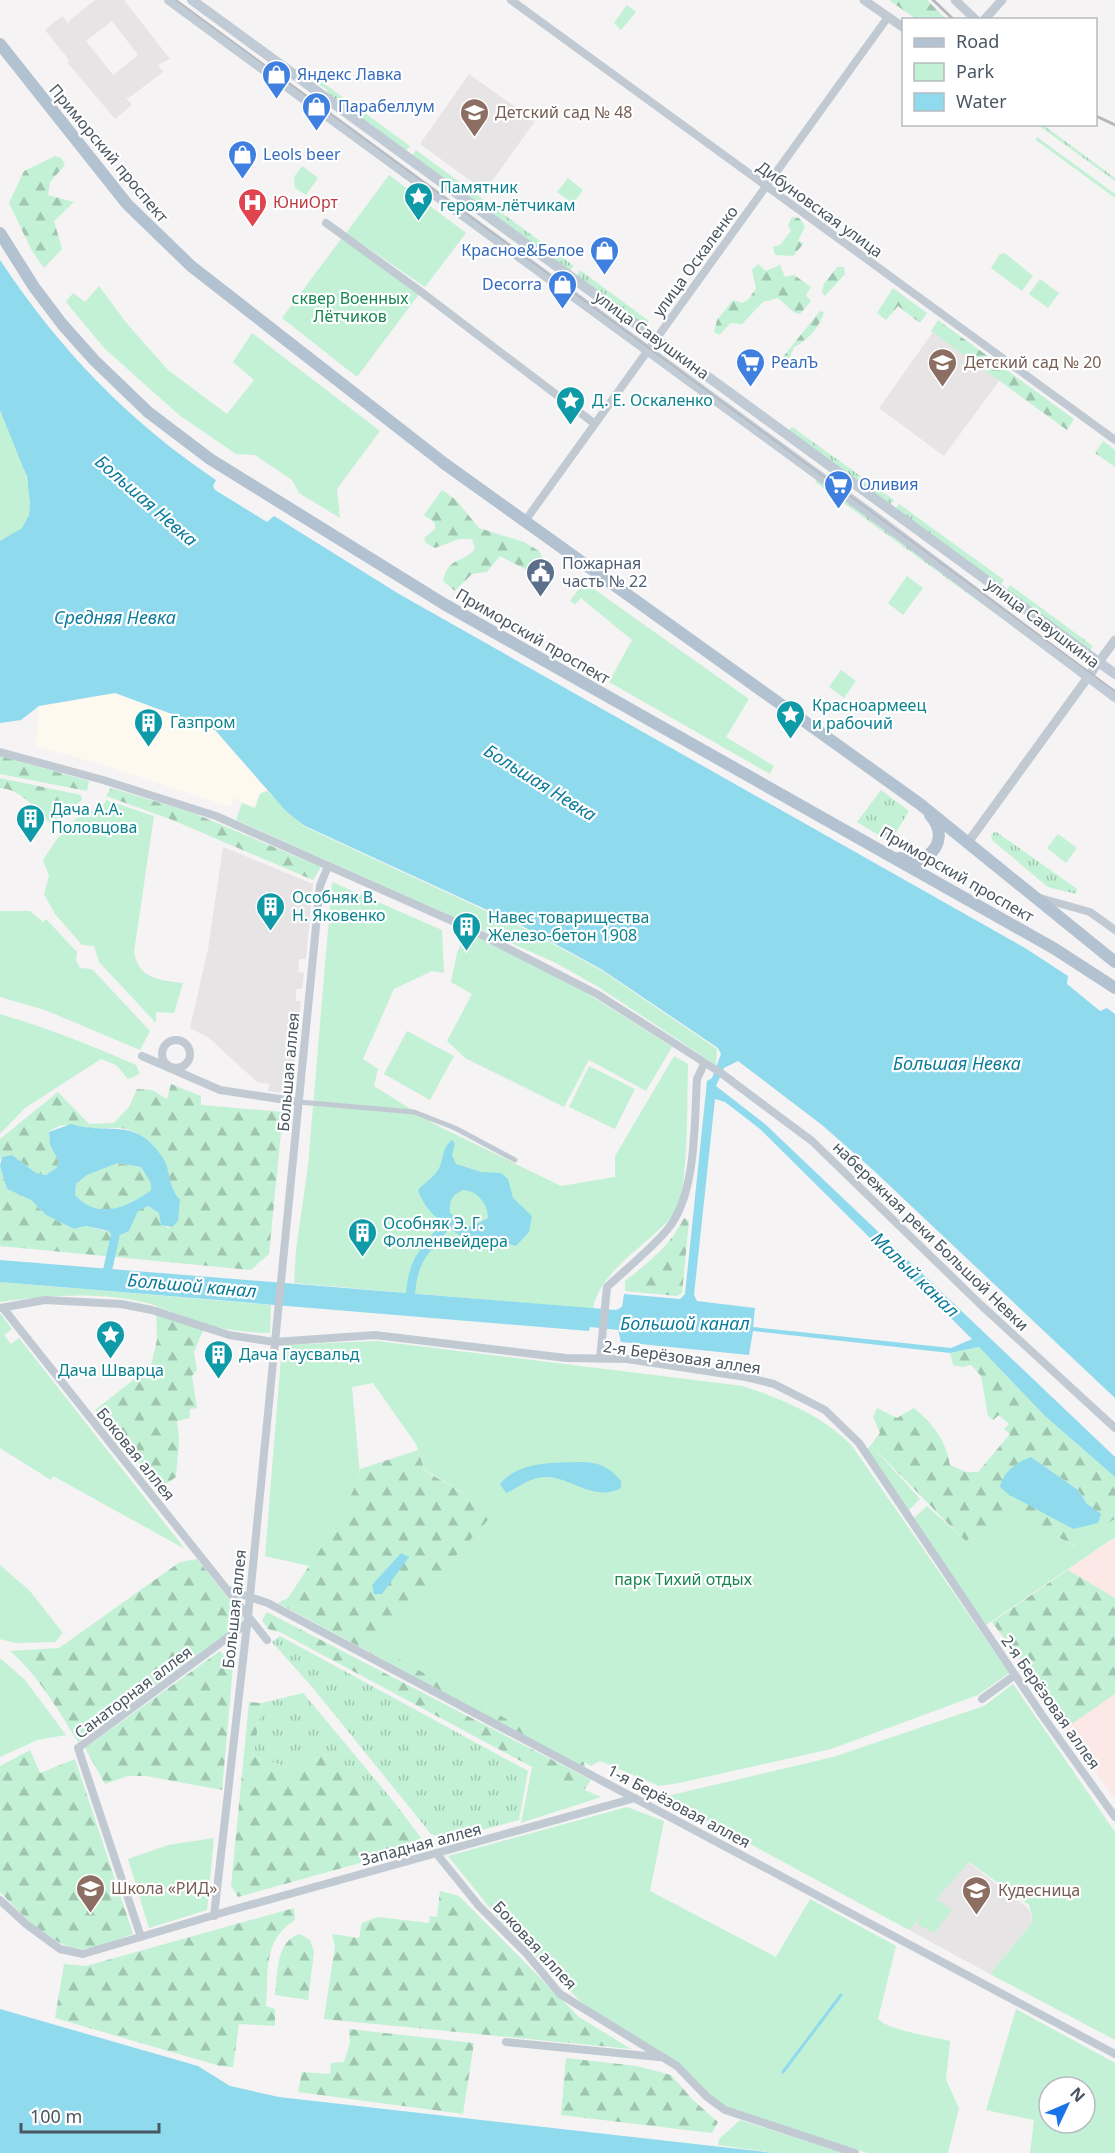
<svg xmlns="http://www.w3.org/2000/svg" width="1115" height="2153" viewBox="0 0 1115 2153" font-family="'Noto Sans',sans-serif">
<defs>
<pattern id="grass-tufts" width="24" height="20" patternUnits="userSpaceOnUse" patternTransform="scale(1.5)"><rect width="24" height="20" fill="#c3f1d5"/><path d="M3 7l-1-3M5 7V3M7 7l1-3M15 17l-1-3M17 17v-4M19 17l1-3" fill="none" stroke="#a0c6b0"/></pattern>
<pattern id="forest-firs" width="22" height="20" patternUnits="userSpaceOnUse" patternTransform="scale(1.5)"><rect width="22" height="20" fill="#c3f1d5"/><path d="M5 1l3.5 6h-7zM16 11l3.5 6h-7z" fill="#a0c6b0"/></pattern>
</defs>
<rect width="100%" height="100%" fill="#f5f3f3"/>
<path fill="#fdf9ef" d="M115,693L215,730L267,790L259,793L254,807L234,798L230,807L107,766L36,746L39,706Z"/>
<path fill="#e6e4e5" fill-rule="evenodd" d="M95,0H124L170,59L158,65L163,72L130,97L126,98L132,105L115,119L67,62L69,60L45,30L62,16L69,24L70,20ZM112,21L138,55L113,75L86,41Z
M469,74L535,121L485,191L420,144Z
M940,322L1007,370L944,456L879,408Z
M223,847L313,884L306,959H299L298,972L304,973L302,989H296V1001H301L291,1094L268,1091L269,1084L257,1082L209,1038L190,1028L208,949Z
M968,1862L1028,1908L1033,1922L990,1974L909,1930Z"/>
<path fill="#fce8e6" d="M1115,1537V1800L992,1622Z"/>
<path fill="url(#grass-tufts)" d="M627,5L636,12L621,30L614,23Z
M300,66L410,146L406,151L327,94V90L300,70Z
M1038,125H1043L1115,178V181Z
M1037,137L1115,194V198L1036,140Z
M416,150L574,266L570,270L412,156Z
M580,270L649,321L645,327L577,275Z
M792,427L894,500L890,506L788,432Z
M817,479L1075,672L815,482Z
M899,504L1004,580L1000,586L895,510Z
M1010,585L1093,646L1089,652L1006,591Z
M881,790L909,811L890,842L857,822Z
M995,831L1077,889L1076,894L1048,887L992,840L991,836Z
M280,1636L528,1771L519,1820L448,1839L431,1834L313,1688L272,1642Z
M303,1693L394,1802L387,1808L365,1797L356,1772L327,1755L287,1767L253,1756L262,1703Z"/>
<path fill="url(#forest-firs)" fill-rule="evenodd" d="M889,0H927L946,19H916Z
M55,156L61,158L65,165L50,182L48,195L74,202L54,221L62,249L44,268L32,251L9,203L24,171Z
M792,217L799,218L805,226L798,241L804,243L793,256L775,255L773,247L780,245L791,231L788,225Z
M758,264L766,271L780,265L785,277L794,275L811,287L806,295L811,301L800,314L795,313L778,298L763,302L742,324L731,323L719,335L714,332L717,320L733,300L742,303L749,299L756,288L752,270Z
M837,267H844L845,274L825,296L822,292L824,284Z
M893,288L927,313L920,323L898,306L886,320L877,313Z
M820,311L824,312C820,327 807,341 794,347L787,365L784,364L783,357Z
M938,320L1074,419L1067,430L931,331Z
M1103,441L1115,450V467L1095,453Z
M442,490L456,500L479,528L524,542L539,551L543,559L536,569L527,570L500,556L487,572L472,574L455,591L443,581C448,557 461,564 475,549L472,539H459L435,548L426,543L424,538L435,529V523L424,515Z
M0,756L89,781L87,791L0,774Z
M0,778L81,795L82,800L52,825C38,811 21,789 0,788Z
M111,788L191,812L321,867L313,880L170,819L106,796Z
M171,1084L201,1096V1105L283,1112L269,1254L251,1270L0,1246V1166L7,1189L31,1200L46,1215L74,1229L86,1226L105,1231H129L138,1210L148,1206L159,1213L167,1228L172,1227C183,1196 161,1135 125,1129C113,1126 100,1130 88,1128C73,1126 62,1121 49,1132L50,1145L59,1162L56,1168L46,1175L36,1173L12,1155L0,1159V1139L58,1092L89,1124L114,1123L129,1107L137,1089L152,1090L167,1099Z
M118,1163L141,1167L152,1183L151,1190C127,1208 98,1220 75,1195L76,1184L87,1175Z
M684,1218L689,1221L682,1293L677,1296L625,1291V1281C648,1263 671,1245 684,1218Z
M156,1306L199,1323L204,1328L194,1352L197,1370L192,1376L197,1408L190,1409V1418L177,1421L179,1440L176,1477L159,1489L95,1410L151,1366L157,1340Z
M979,1347L1045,1416L1115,1477V1519L1076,1547L1011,1511L966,1542L871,1445L880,1433L873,1417L877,1408L897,1418L914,1408C934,1425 945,1439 950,1465L966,1472H978L1010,1434L1004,1429L1009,1424L999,1415L993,1420L988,1416L981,1376L971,1365L963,1367L953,1365L950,1353ZM1031,1457L1078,1490L1087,1504L1073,1529L1062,1523Z
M418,1450L425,1471L496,1512L586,1769L278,1603L288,1598L340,1519L360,1475V1469Z
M197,1559L243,1617L241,1623L78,1742C58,1710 39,1676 10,1651L59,1648L180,1562Z
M1068,1570L1115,1598V1694L1070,1725L992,1622Z
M267,1612L591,1780L584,1790L532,1767L280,1632L268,1629L262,1620Z
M220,1651L233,1667L222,1790L146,1776H128L105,1784L85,1748Z
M249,1702L262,1703L253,1756L287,1767L327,1755L356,1772L365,1797L387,1808L394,1802L421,1838L414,1848L238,1897L231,1886Z
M30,1750L40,1773L75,1759L133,1934C119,1938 98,1949 84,1949C51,1948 21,1913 0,1892V1766Z
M440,1891L459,1896L579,2017L631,2049L324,2019L335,1946L332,1934L359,1938L362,1923L378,1917L429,1923L430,1916L437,1917Z
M294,1908L295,1920C262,1941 269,1970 266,2006L275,2009V2026L239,2024L233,2067L220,2066L55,2018L64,1964L86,1966Z
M300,1934L310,1940L314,1952L308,2000L275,1995C278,1975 275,1941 300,1934Z
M349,2029L474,2043L463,2114L298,2092L302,2072L330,2074L331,2063L344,2062L350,2043Z
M566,2058L637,2066L671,2075L693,2100L718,2122L712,2133L561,2115Z"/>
<path fill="#c3f1d5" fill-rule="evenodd" d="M302,166L318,178L306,195L295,188L294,177Z
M389,175L466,233L425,287L346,233Z
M568,178L583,190L573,204L557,192Z
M341,239L420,293L357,377L282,318Z
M1005,253L1033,276L1022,291L991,268L1000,254Z
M1040,279L1059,293L1048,308L1029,294Z
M99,286L128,325L168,370L227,414L254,380L233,362L252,333L380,431L337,489L340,518L299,493L292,480L255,455L236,454L179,415L105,349L66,302L73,293L85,302Z
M0,410C13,434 40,497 26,522C20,533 10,536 0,541Z
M907,576L923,588L903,615L888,603Z
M584,582L749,699L726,737L774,766L770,774L609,682L632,640L581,598L575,604L570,601Z
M841,670L856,681L844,698L829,687Z
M267,791L303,826L523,928L601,970L717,1049L716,1065L600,988L558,964L236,820L242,803L255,808L260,794Z
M106,800L154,816L134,952C139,979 159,980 183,983L174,1013L156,1012V1023L99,962L94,946L82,945L55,914L44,894L49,876L43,860L61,833L84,811H100Z
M1058,834L1077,848L1066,863L1047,848Z
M332,882L442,930L444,973L432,971L394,989L363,1059L378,1069L374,1086L436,1125L561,1186L615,1177V1156L674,1056L688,1064C687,1091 689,1193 676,1211C654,1242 600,1268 593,1309L294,1283L296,1250L308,1166Z
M0,911H30L43,922L46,919L77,952L76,960L80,968L92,969L150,1031L140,1050L45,1010L0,997Z
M466,931L585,992L672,1047L646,1091L589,1060L564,1107L465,1058L447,1041L472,994L451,982L457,953Z
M0,1014C47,1028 91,1045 136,1065L140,1074L128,1079L116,1065L101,1059L25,1108L0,1134Z
M407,1031L454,1056L430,1100L384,1074Z
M589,1066L635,1089L615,1129L569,1107Z
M0,1282L271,1305L270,1333C246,1332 221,1330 198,1322C182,1317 167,1309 151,1304C103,1291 48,1295 0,1302Z
M0,1313L12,1329L4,1335L11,1344L19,1338L185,1549L53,1476L51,1480L0,1448Z
M377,1341L743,1386C783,1400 822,1415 852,1446L1009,1673L978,1695L831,1749L679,1783L659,1786L600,1761L591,1766L375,1646L495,1512L425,1470L416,1444L373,1383L352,1387L360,1475L340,1519L309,1566L265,1556L282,1345Z
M871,1445L920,1499L908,1511L866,1450Z
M927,1506L966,1541L1011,1510L1075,1547L1115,1519V1537L986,1625L914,1518Z
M0,1565L29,1590L63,1633L55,1642L15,1643L0,1639Z
M0,1658L25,1680L66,1735L37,1740L0,1757Z
M1013,1684L1115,1832V2040L990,1974L1033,1922L1029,1905L969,1862L936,1899L952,1910L934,1933L917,1924L929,1908L909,1930L663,1797L833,1757L984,1706Z
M532,1767L601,1797L521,1823Z
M627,1807L664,1821L650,1891L776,1957L810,1899L896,1946L878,2019C888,2030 934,2037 950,2041L946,2080L959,2108L948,2153H867L733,2110L716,2100L700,2085L580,2001L498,1918L448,1856Z
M214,1838L207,1910L149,1928L128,1859L168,1845Z
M1016,2009L1115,2063V2153H1030L1034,2120L986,2110ZM1049,2087H1085V2123H1049Z
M740,2120L843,2153H774L718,2145L719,2139Z"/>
<path fill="#90daee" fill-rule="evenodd" d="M0,260C59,349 128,421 216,480L213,486L215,490L267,522L274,516L399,594L1025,948L1068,976L1067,984L1100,1011L1107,1008L1115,1014V1398L872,1169L822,1125L738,1061L724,1068L716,1086L765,1124L1115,1457V1477L1045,1416L979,1347L950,1353L753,1331L749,1355L621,1342L618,1330L590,1327L589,1331L0,1282V1260L616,1310L622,1307L624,1294L680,1299L685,1294L707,1081L712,1078L721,1054L718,1048L601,969L524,927L303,825L285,810L215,730L115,693L39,706L21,720L0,723V541L22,528L29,515L30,503L27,477L0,410ZM715,1099L725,1102L760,1129L972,1339L951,1348L753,1327L755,1308L697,1301L694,1295Z
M71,1124C110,1136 135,1115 163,1158C171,1171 168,1187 180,1200L178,1221L172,1227L161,1225L159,1213L148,1206L138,1211L129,1231L113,1238L109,1231L86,1226L74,1229L46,1215L31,1200L7,1189L0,1166L2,1157L12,1155L36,1173L46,1175L56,1168L59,1162L50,1145L49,1132ZM118,1163L141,1167L151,1183V1190C127,1208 98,1220 75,1195L76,1184L87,1175Z
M452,1140L455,1143L452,1155L456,1164L481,1172L501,1173L508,1179L513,1198L532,1216L529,1232L516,1246L498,1241L478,1248C455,1231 428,1219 418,1190C424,1183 432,1179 438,1170C445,1159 440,1150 452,1140ZM463,1190C478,1191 488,1204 488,1218L471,1227L450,1213C449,1200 452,1195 463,1190Z
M1031,1457L1078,1490L1087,1504L1101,1514L1098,1523L1073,1529L1008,1494L1000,1487C1003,1472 1017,1462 1031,1457Z
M579,1462C598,1462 609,1466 621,1481V1488C594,1503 568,1475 545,1477C529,1477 519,1488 506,1493L500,1484C520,1461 551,1463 579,1462Z
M401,1553L409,1557L382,1594H374L372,1585Z
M0,2009L198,2066L230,2086L279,2097L774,2153H0Z"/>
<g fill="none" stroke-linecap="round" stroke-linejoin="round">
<path stroke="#90daee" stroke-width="3" d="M783,2072L841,1995"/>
<path stroke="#90daee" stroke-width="9" d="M106,1277L115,1237
M410,1303C411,1265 420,1254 445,1227"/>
<path stroke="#c1cad2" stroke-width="5" d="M299,1102L414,1112L455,1128L515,1160"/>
<path stroke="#c1cad2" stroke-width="8" d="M511,0L1115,440
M326,223L420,291L595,424
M525,521L888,17
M0,752L103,780L216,816L466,927L597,994L721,1073L812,1141L981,1305L1115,1428
M1040,898L1090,912L1115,930
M162 1054a14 14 0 1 1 28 0a14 14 0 1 1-28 0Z
M142,1056L220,1090L299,1102
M0,1308L45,1300L121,1304L152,1310L229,1335L274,1342L375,1335L566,1358L627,1359L746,1377L774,1384L825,1410L859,1443L1042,1715L1115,1817
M3,1308L267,1640
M600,1359L607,1287C627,1268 649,1251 667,1230C697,1194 694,1125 697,1079L704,1064
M228,1590L268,1603L1115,2054
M982,1699L1015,1675
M436,1853L479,1906L526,1953L560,1994L677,2066L707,2097L725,2110L855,2153
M0,1900L26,1924L60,1949L83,1954L228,1911L635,1798
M214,1916L248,1616L320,886L328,866
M141,1937L78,1748L246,1624
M506,2042L658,2057"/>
<path stroke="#c1cad2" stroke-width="9" d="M864,0L904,28
M955,0L976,20
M984,20L1002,0
M969,841L1115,640"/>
<path stroke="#c1cbd6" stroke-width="10" d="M169,0L882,522L1115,697
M192,0L1115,674"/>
<path stroke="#b3c2d1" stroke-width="12" d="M0,44L127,204L191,266L445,464L920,804L1115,962
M0,233L34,287L62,324L94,360L148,412L210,459L444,604L1055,949L1115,988
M899,858L921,860C940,850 945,832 930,815"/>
<path stroke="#b5b8bd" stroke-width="1.5" d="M176,0L1115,691"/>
<path stroke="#b5b8bd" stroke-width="3" d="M933,0L954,20
M1096,116L1115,125"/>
</g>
<defs>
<symbol id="shop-pin" viewBox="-11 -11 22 30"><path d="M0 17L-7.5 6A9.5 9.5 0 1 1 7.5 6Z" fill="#3f7fe0" stroke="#fff"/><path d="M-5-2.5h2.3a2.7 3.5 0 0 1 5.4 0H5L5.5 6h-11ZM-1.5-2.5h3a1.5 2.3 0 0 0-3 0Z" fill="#fff"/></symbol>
<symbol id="school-pin" viewBox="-11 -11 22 30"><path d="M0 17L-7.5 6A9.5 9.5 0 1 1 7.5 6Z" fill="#8d6e63" stroke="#fff"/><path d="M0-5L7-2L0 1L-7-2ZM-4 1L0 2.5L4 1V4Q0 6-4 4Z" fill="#fff"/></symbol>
<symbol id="sight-pin" viewBox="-11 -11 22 30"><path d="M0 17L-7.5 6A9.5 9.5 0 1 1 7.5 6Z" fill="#0f9aa8" stroke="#fff"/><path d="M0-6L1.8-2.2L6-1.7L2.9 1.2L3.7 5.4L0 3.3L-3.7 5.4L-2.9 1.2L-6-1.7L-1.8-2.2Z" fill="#fff"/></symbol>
<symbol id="hospital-pin" viewBox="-11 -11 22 30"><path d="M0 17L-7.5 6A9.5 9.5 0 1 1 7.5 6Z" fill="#e0444e" stroke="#fff"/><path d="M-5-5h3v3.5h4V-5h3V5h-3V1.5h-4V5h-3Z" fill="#fff"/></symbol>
<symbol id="supermarket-pin" viewBox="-11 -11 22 30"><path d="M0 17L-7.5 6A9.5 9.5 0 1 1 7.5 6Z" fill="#3f7fe0" stroke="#fff"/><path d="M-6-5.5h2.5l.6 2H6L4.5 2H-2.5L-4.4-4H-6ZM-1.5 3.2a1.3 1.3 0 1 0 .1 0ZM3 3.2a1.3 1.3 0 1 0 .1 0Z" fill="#fff"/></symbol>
<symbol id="civic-pin" viewBox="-11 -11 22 30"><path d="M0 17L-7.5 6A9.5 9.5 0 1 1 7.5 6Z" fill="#5c6f8a" stroke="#fff"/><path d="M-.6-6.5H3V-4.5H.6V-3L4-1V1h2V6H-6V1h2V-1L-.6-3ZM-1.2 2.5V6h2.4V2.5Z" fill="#fff"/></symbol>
<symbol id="building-pin" viewBox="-11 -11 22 30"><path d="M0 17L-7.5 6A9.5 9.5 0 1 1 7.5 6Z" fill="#0f9aa8" stroke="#fff"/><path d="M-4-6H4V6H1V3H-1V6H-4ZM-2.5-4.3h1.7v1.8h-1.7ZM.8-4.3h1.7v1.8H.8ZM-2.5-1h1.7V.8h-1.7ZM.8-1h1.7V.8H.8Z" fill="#fff"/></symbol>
</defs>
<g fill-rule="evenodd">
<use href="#shop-pin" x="260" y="58" width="33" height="45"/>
<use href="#shop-pin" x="300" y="90" width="33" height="45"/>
<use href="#school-pin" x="458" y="96" width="33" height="45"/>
<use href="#shop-pin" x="226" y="138" width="33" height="45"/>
<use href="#sight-pin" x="402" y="180" width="33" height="45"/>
<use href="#hospital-pin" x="236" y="186" width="33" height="45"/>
<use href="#shop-pin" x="588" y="234" width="33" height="45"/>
<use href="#shop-pin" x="546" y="268" width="33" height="45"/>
<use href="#supermarket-pin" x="734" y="346" width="33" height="45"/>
<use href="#school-pin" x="926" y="346" width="33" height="45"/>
<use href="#sight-pin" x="554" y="384" width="33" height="45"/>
<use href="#supermarket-pin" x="822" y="468" width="33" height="45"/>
<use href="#civic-pin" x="524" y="556" width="33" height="45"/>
<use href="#sight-pin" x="774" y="698" width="33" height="45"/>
<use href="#building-pin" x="132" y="706" width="33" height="45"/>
<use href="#building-pin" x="14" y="802" width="33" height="45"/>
<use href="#building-pin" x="254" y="890" width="33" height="45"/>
<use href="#building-pin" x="450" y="910" width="33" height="45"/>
<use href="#building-pin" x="346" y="1216" width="33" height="45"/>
<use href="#sight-pin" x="94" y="1318" width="33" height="45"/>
<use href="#building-pin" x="202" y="1338" width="33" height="45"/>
<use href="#school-pin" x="74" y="1872" width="33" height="45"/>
<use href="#school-pin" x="960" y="1874" width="33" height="45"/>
</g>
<g text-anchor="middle" stroke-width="4.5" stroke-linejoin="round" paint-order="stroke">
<g font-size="16" fill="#366cbe" stroke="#fff" text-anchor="start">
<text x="297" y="80">Яндекс Лавка</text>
<text x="338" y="112">Парабеллум</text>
<text x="263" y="160">Leols beer</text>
<text x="584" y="256" text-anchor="end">Красное&amp;Белое</text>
<text x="542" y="290" text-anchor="end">Decorra</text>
<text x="771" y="368">РеалЪ</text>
<text x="859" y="490">Оливия</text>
</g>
<g font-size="16" fill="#785e54" stroke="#fff" text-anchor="start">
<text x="495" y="118">Детский сад № 48</text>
<text x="964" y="368">Детский сад № 20</text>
<text x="111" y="1894">Школа «РИД»</text>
<text x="998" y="1896">Кудесница</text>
</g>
<g font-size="16" fill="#4a5661" stroke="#fff">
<text transform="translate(109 153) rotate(50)" y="6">Приморский проспект</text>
<text transform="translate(820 209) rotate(36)" y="6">Дибуновская улица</text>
<text transform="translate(695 261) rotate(-54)" y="6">улица Оскаленко</text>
<text transform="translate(652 335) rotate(36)" y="6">улица Савушкина</text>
<text transform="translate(1043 623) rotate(37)" y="6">улица Савушкина</text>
<text transform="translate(533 636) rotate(30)" y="6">Приморский проспект</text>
<text transform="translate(957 874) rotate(30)" y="6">Приморский проспект</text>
<text transform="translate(288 1072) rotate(-85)" y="6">Большая аллея</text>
<text transform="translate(931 1236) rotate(44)" y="6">набережная реки Большой Невки</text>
<text transform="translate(682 1357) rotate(8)" y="6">2-я Берёзовая аллея</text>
<text transform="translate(136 1454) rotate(51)" y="6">Боковая аллея</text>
<text transform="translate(234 1609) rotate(-84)" y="6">Большая аллея</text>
<text transform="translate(133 1692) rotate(-37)" y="6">Санаторная аллея</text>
<text transform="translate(1051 1702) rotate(55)" y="6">2-я Берёзовая аллея</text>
<text transform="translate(679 1806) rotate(28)" y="6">1-я Берёзовая аллея</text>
<text transform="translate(421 1844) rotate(-15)" y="6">Западная аллея</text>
<text transform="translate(535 1945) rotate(47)" y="6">Боковая аллея</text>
</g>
<g font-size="16" fill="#0d838f" stroke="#fff" text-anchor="start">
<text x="440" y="193">Памятник<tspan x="440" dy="18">героям-лётчикам</tspan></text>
<text x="592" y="406">Д. Е. Оскаленко</text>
<text x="812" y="711">Красноармеец<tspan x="812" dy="18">и рабочий</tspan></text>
<text x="170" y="728">Газпром</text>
<text x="51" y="815">Дача А.А.<tspan x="51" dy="18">Половцова</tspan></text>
<text x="292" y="903">Особняк В.<tspan x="292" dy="18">Н. Яковенко</tspan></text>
<text x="488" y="923">Навес товарищества<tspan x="488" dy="18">Железо-бетон 1908</tspan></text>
<text x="383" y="1229">Особняк Э. Г.<tspan x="383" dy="18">Фолленвейдера</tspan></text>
<text x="239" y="1360">Дача Гаусвальд</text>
<text x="111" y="1376" text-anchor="middle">Дача Шварца</text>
</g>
<g font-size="16" fill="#be3a42" stroke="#fff" text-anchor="start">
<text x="273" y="208">ЮниОрт</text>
</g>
<g font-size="16" fill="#17864f" stroke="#fff">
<text x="350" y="304">сквер Военных<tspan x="350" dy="18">Лётчиков</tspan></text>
<text x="683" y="1585">парк Тихий отдых</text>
</g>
<g font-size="16" fill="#4e5e75" stroke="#fff" text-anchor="start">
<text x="562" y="569">Пожарная<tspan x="562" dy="18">часть № 22</tspan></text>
</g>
<g font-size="18" font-style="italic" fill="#0c7c9b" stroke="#fff">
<text transform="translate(146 501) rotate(41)" y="6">Большая Невка</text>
<text x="115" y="624">Средняя Невка</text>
<text transform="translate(540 783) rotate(32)" y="6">Большая Невка</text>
<text x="957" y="1070">Большая Невка</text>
<text transform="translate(915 1275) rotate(44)" y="6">Малый канал</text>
<text transform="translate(192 1286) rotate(5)" y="6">Большой канал</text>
<text x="685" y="1330">Большой канал</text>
</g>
</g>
<rect x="902" y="18" width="195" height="108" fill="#ffffff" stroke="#b7bbc0" stroke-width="1.5"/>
<rect x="914" y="38" width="30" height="9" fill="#b3c2d1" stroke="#b7bbc0" stroke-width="1.5"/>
<text x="956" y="48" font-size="18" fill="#4a5661">Road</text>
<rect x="914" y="63" width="30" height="18" fill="#c3f1d5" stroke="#b7bbc0" stroke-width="1.5"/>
<text x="956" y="78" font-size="18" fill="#4a5661">Park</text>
<rect x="914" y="93" width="30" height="18" fill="#90daee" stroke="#b7bbc0" stroke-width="1.5"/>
<text x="956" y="108" font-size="18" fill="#4a5661">Water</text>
<g transform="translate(1067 2105) rotate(46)"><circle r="28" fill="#ffffff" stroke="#b7bbc0" stroke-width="1.5"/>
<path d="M0-4.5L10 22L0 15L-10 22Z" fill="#1a73e8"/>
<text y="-9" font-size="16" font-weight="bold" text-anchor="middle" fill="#4a5661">N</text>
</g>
<path d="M21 2123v9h138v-9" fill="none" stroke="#4a5661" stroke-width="3"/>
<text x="30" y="2123" font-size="18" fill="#4a5661" stroke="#ffffff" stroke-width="4.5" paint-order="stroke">100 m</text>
</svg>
